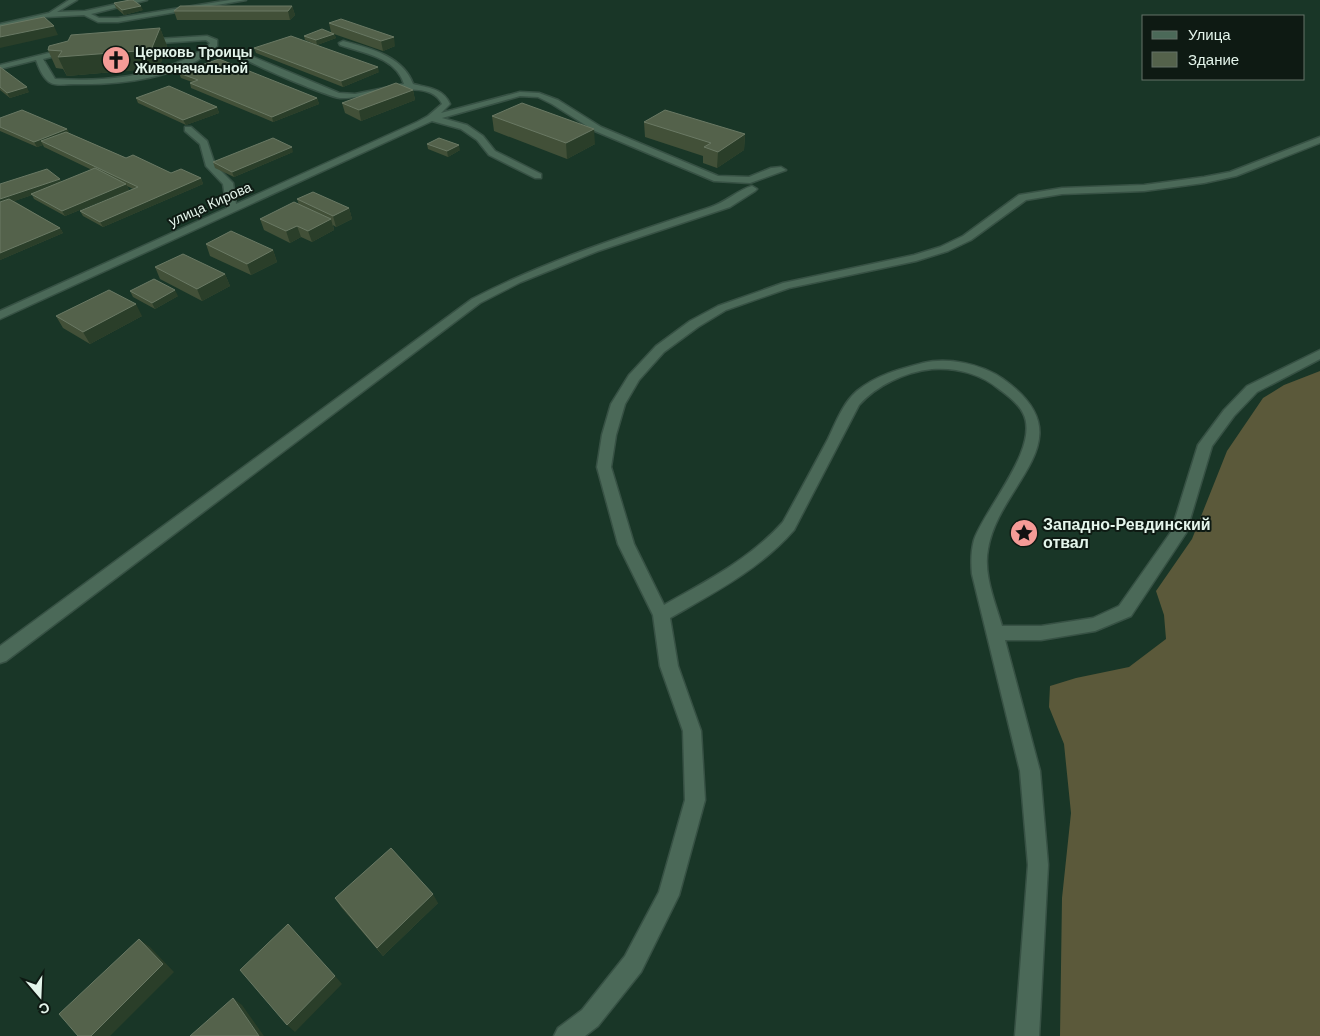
<svg xmlns="http://www.w3.org/2000/svg" width="1320" height="1036" viewBox="0 0 1320 1036" font-family="Arial,sans-serif">
<rect width="100%" height="100%" fill="#193627"/>
<path fill="#5b593a" d="M1320,371V1036H1060L1062,898L1071,813L1064,744L1049,707L1050,686L1076,678L1129,667L1166,639L1164,615L1156,591L1192,539L1227,451L1263,398L1284,385Z"/>
<g fill="none" stroke-linecap="round" stroke-linejoin="round">
<defs>
<path id="minor" d="M69,0H77L57,12L85,11L135,0H147L91,14L99,18H118L230,0H246L118,22H98L84,15L46,17L0,28V24L49,13Z
M207,36L217,40V46C182,79 119,85 74,84C67,84 56,86 51,83C43,79 39,68 36,60L0,69V65L69,48H72V52L43,59L55,79C101,82 155,77 195,54C200,51 207,48 210,43L206,40L144,44L140,42L141,40Z
M343,41C369,48 403,56 413,84C428,88 443,88 450,104L441,113L520,92L539,93L558,100L601,127L718,176L749,177L771,168L781,167L786,170L750,183L714,181L595,131L552,104L538,97L520,96L442,118L467,125L483,136L495,151L541,174V178H535L489,155L477,140L461,129L432,121L0,319V311L227,208L223,184L206,166L200,144L185,131V127H191L207,141L215,165L233,183L236,204L417,122L428,116L442,104C429,74 364,100 340,98C327,96 254,66 244,58L251,56L339,93L355,94L404,84C396,57 363,53 340,45L339,43Z
M1320,137V143L1236,176L1204,183L1144,191L1062,194L1026,200L971,240L948,251L916,261L789,288L726,310L698,327L664,352L639,380L625,404L616,435L611,467L634,544L664,605C707,581 750,559 783,522C798,495 813,467 828,439C836,422 843,403 857,391C876,375 900,369 923,363C948,357 982,364 1003,379C1088,439 999,482 988,549C983,574 995,602 1002,626H1041L1093,618L1119,606L1171,532L1198,445L1224,410L1247,386L1320,350V359L1257,392L1234,416L1212,446L1186,533L1131,616L1095,631L1041,640H1005L1040,771L1048,865L1039,1036H1015L1028,865L1020,771L972,574C971,562 971,551 974,540C985,508 1041,447 1023,413C1018,403 1008,396 999,389C981,374 956,367 932,369C905,372 877,385 859,405L794,530C760,569 715,592 670,618L678,666L701,731L705,800L679,895L641,972L598,1026L585,1036H554L558,1028L582,1010L625,956L659,892L685,800L683,731L660,666L653,615L618,544L597,467L602,435L611,404L629,375L656,346L690,321L718,306L783,283L914,255L940,247L963,236L1019,195L1062,188L1144,185L1204,177L1230,172Z
M752,186L757,189L755,191L730,207L598,251L521,282L480,303L6,661L0,663V646L472,299C549,259 630,234 711,207C726,202 738,190 752,186Z"/>
</defs>
<use href="#minor" stroke="#375144" stroke-width="3"/>
<use href="#minor" fill="#4b6958" fill-rule="evenodd"/>
</g>
<path fill="#425038" d="M114,3L143,10L124,15L116,8Z
M292,6L295,15L290,20H177L174,11Z
M329,23L395,46L383,51L334,34L336,38L317,45L305,40L304,36L331,32Z
M160,28L167,46L159,68L67,76L63,69L56,68L48,50Z
M254,48L379,72L343,87L256,53Z
M0,67L29,92L10,98L0,90Z
M179,73L317,98L319,104L273,122L191,88L190,83L192,82L181,78Z
M413,90L415,100L361,121L345,113L342,103Z
M136,98L217,107L219,113L186,125L138,103Z
M492,116L595,144L567,159L494,131Z
M0,118L67,129L69,133L126,158L171,173L201,178L203,184L103,227L83,216L80,211L133,189L127,186L129,190L65,216L34,199L32,195L14,201L60,228L63,233L0,260V184L61,182L92,170L44,147L43,145L37,147L0,131Z
M644,122L745,134L744,150L717,168L703,163V156L645,137Z
M427,144L460,150L448,157L428,149Z
M293,152L234,177L215,168L213,162Z
M297,199L349,208L352,219L336,227L333,225L334,230L312,242L301,237L290,243L264,230L260,219L299,205Z
M206,244L273,250L277,262L251,275L210,256Z
M155,267L225,274L230,286L202,301L160,279Z
M130,291L178,296L155,309L133,297Z
M56,316H142L90,344L63,328Z
M335,898L438,903L383,956L341,907Z"/>
<path fill="#2a3e29" d="M141,6L143,10L124,15L122,10Z
M292,6L295,15L290,20L288,11Z
M54,26L58,35L0,48V37Z
M160,28L167,46L159,68L67,76L58,57Z
M334,34L336,38L317,45L316,40Z
M394,37L395,46L383,51L381,41Z
M378,67L379,72L343,87L341,81Z
M27,87L29,92L10,98L7,93Z
M413,90L415,100L361,121L359,110Z
M317,98L319,104L273,122L272,117Z
M217,107L219,113L186,125L183,120Z
M67,129L70,135L41,141L43,145L37,147L34,142Z
M594,129L595,144L567,159L566,143Z
M745,134L744,150L717,168L718,152Z
M459,145L460,150L448,157L447,151Z
M292,147L293,152L234,177L232,172Z
M201,178L203,184L103,227L100,222Z
M60,179L63,185L31,194L32,195L0,206V199Z
M126,184L129,190L65,216L62,211Z
M349,208L352,219L336,227L333,216Z
M331,219L334,230L312,242L308,231Z
M297,226L301,237L290,243L286,231Z
M60,228L63,233L0,260V253Z
M273,250L277,262L251,275L247,264Z
M225,274L230,286L202,301L197,289Z
M175,290L178,296L155,309L152,303Z
M136,304L142,316L90,344L83,332Z
M433,894L438,903L383,956L377,948Z
M139,939L150,947L174,972L110,1036H91Z
M335,976L342,984L295,1032L287,1025Z
M233,998L242,1005L264,1036H259Z"/>
<path fill="#54624b" stroke="#6a7964" d="M130,0H133L141,6L122,10L114,3Z
M180,6H292L288,11H174Z
M44,17L54,26L0,37V26Z
M341,19L394,37L381,41L329,23Z
M160,28L151,50L58,57L62,51L48,50L49,46L68,41L71,35Z
M322,29L334,34L316,40L304,36Z
M291,36L378,67L341,81L254,48Z
M219,59L317,98L272,117L190,83L198,80L179,73Z
M0,67L27,87L7,93L0,87Z
M396,83L413,90L359,110L342,103Z
M169,86L217,107L183,120L136,98Z
M522,103L594,129L566,143L492,116Z
M22,110L67,129L34,142L0,127V118Z
M665,110L745,134L718,152L704,147L711,143L644,122Z
M66,132L126,158L133,155L171,173L181,169L201,178L100,222L80,211L138,187L41,141Z
M273,138L292,147L232,172L213,162Z
M439,138L459,145L447,151L427,144Z
M95,168L126,184L62,211L31,194Z
M47,169L60,179L0,199V184Z
M313,192L349,208L333,216L297,199Z
M9,199L60,228L0,253V202Z
M294,202L331,219L308,231L297,226L286,231L260,219Z
M231,231L273,250L247,264L206,244Z
M183,254L225,274L197,289L155,267Z
M154,279L175,290L152,303L130,291Z
M109,290L136,304L83,332L56,316Z
M391,848L433,894L377,948L335,898Z
M288,924L335,976L287,1025L240,970Z
M139,939L163,964L91,1036H78L59,1014Z
M233,998L259,1036H190Z"/>
<defs>
<symbol id="church-disc" viewBox="-11 -11 22 22"><circle r="9.5" fill="#f59b97" stroke="#0e1a13"/><path d="M-1.2-6h2.4v3.5h3.3v2.4h-3.3V6h-2.4V-.1h-3.3v-2.4h3.3Z" fill="#111"/></symbol>
<symbol id="sight-disc" viewBox="-11 -11 22 22"><circle r="9.5" fill="#f59b97" stroke="#0e1a13"/><path d="M0-6L1.8-2.2L6-1.7L2.9 1.2L3.7 5.4L0 3.3L-3.7 5.4L-2.9 1.2L-6-1.7L-1.8-2.2Z" fill="#111"/></symbol>
</defs>
<g fill-rule="evenodd">
<use href="#church-disc" x="100" y="44" width="32" height="32"/>
<use href="#sight-disc" x="1008" y="517" width="32" height="32"/>
</g>
<g text-anchor="middle" stroke-width="4" stroke-linejoin="round" paint-order="stroke">
<g font-size="14" font-weight="bold" fill="#e4f5eb" stroke="#0e1a13" text-anchor="start">
<text x="135" y="57">Церковь Троицы<tspan x="135" dy="16">Живоначальной</tspan></text>
</g>
<g font-size="14" fill="#e4f5eb" stroke="#0e1a13">
<text transform="translate(210 204) rotate(-24)" y="5">улица Кирова</text>
</g>
<g font-size="16" font-weight="bold" fill="#e4f5eb" stroke="#0e1a13" text-anchor="start">
<text x="1043" y="530">Западно-Ревдинский<tspan x="1043" dy="18">отвал</tspan></text>
</g>
</g>
<rect x="1142" y="15" width="162" height="65" fill="#0e1a13" stroke="#647269"/>
<rect x="1152" y="31" width="25" height="8" fill="#4b6958" stroke="#647269"/>
<text x="1188" y="40" font-size="15" fill="#e4f5eb">Улица</text>
<rect x="1152" y="52" width="25" height="15" fill="#54624b" stroke="#647269"/>
<text x="1188" y="65" font-size="15" fill="#e4f5eb">Здание</text>
<g transform="translate(40 996) rotate(161)" stroke="#0e1a13" stroke-width="4" paint-order="stroke">
<path d="M0-4L9 19L0 12L-9 19Z" fill="#e4f5eb"/>
<text y="-8" font-size="14" font-weight="bold" text-anchor="middle" fill="#e4f5eb">С</text>
</g>
</svg>
